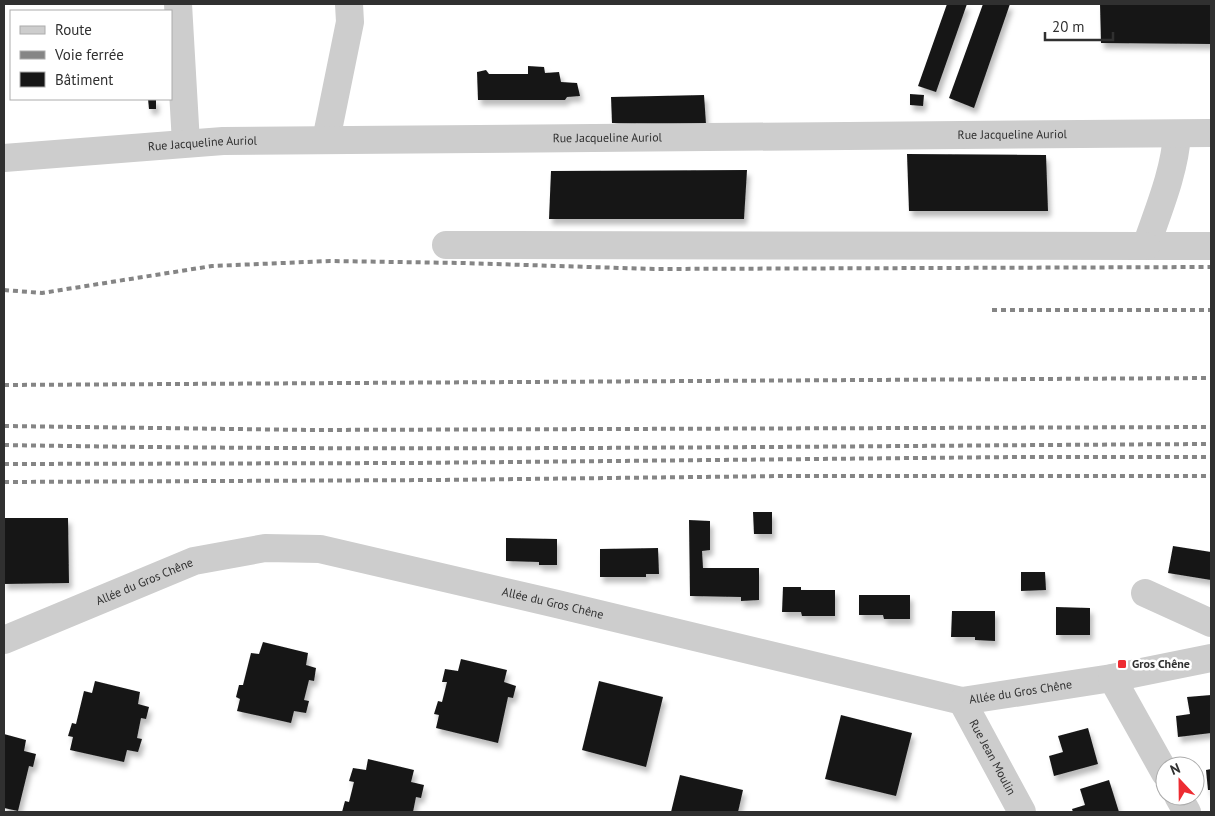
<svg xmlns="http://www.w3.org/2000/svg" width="1215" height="816" viewBox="0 0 1215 816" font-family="'PT Sans',sans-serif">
<defs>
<filter id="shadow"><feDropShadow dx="3" dy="5.5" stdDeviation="2.5" flood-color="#0004"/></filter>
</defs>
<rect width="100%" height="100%" fill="#fff"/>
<path fill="#171717" filter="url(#shadow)" d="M947,4H967L936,92L918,86Z
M983,4H1010L974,108L949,98Z
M1100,4H1211V44L1101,43Z
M528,66L544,67L545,73L559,72L561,82L577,83L580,96L567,97L565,100H478L477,72L486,70L489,74H528Z
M910,94L924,95L923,106L910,105Z
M704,95L706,124L612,123L611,97Z
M148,99H156V109H149Z
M907,154L1046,155L1048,211H909Z
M747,170L744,219H549L551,171Z
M753,512H772V534H754Z
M4,518H68L69,583L4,584Z
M689,520L710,521V550L702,551L703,568H759V600L741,601V597L690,596Z
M506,538L557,539V565H539V562L506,561Z
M1173,546L1211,552V580L1168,573Z
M658,548L659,574H646V577H600V549Z
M1021,572H1045L1046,590L1021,591Z
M783,587H801V590H835V616H802L801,612H782Z
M859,595H910V619H884L883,615H859Z
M1056,607L1090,608V635H1056Z
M952,611H995V641L975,640V637H951Z
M263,642L308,653L306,665L316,668L314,681L309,680L304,700L309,701L306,713L294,711L291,723L237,711L240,699L236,697L239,685H243L251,653L259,654Z
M461,659L507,670L504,682L516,686L513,698L508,697L498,743L436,728L439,715L434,714L438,701L442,702L447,682H442L445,669L458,671Z
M95,681L140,692L138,704L149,707L146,719L141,718L137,738L142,739L138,752L127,750L124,762L70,750L73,737L68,736L72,723L76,724L84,691L92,693Z
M599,681L663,697L646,767L582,750Z
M1211,695V733L1178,737L1176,716L1190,714L1187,697Z
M841,715L912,733L896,796L825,779Z
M1088,728L1098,764L1054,776L1049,756L1063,752L1058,736Z
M4,734L26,740L24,751L36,754L33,767L29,766L18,811L4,808Z
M368,759L414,770L411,782L424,785L421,798L416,797L413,812H342L345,801L349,802L354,782L349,781L353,768L366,770Z
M1211,769V790H1208L1206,770Z
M680,775L743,790L738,812H671Z
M1109,780L1119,812H1073L1072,809L1085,805L1080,789Z"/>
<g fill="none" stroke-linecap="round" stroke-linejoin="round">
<g stroke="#cdcdcd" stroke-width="28">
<path d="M178,4L186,143"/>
<path d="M1177,134C1175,171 1158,211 1146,246H1211"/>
<path d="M326,140L350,22L349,4"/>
<path id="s1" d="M4,158L223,141L1211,133"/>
<path d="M446,245L1146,246"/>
<path d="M1145,593L1211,623"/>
<path id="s2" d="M4,640L194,561L265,548L320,549L557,604L962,701L1112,678L1211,658"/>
<path d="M1112,678L1165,773"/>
<path id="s3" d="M962,701L1022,812"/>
<path d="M1178,796L1187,812"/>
</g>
<path stroke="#858585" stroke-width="4" stroke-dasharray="5 4" stroke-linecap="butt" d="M4,290L42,293L212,266L330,261L462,263L654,269L1211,267
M992,310H1211
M4,385L1211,378
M4,426L311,430L1211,427
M4,445C406,452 809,446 1211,444
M4,464L412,463L1017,457H1211
M4,482L436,480L784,476H1211"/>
</g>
<rect fill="#ed2c32" stroke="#fff" stroke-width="2" x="1117" y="659" width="10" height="10" rx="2.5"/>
<g text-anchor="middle" stroke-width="5" stroke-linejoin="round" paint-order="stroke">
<g font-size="12" fill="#303030" stroke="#fff">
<text dy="4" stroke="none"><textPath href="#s1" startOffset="1009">Rue Jacqueline Auriol</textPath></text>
<text dy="4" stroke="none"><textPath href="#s1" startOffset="604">Rue Jacqueline Auriol</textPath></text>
<text dy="4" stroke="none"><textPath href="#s1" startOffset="199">Rue Jacqueline Auriol</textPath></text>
<text dy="4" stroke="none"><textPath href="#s2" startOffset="152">Allée du Gros Chêne</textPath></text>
<text dy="4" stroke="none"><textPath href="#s2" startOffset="572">Allée du Gros Chêne</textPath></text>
<text dy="4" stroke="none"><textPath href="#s2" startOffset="1052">Allée du Gros Chêne</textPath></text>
<text dy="4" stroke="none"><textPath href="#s3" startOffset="64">Rue Jean Moulin</textPath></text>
</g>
<g font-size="12" font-weight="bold" fill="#303030" stroke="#fff" text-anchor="start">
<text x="1132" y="668">Gros Chêne</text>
</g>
</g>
<rect width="1215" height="816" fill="none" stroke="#303030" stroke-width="10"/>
<rect x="10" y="10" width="162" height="90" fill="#ffffff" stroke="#acacac"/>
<rect x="20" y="26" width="25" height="8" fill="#cdcdcd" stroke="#acacac"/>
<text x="55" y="35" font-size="15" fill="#303030">Route</text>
<rect x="20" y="51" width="25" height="8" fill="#858585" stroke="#acacac"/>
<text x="55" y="60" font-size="15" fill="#303030">Voie ferrée</text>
<rect x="20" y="72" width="25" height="15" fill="#171717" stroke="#acacac"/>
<text x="55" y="85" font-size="15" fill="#303030">Bâtiment</text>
<g transform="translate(1180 781) rotate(338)"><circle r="24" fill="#ffffff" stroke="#acacac"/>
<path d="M0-4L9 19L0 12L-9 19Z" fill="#ed2c32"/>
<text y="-8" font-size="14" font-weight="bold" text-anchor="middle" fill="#303030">N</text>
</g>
<path d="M1045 32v8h68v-8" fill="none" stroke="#303030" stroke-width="2.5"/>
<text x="1052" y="32" font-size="15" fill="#303030" stroke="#ffffff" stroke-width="4" paint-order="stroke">20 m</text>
</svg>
